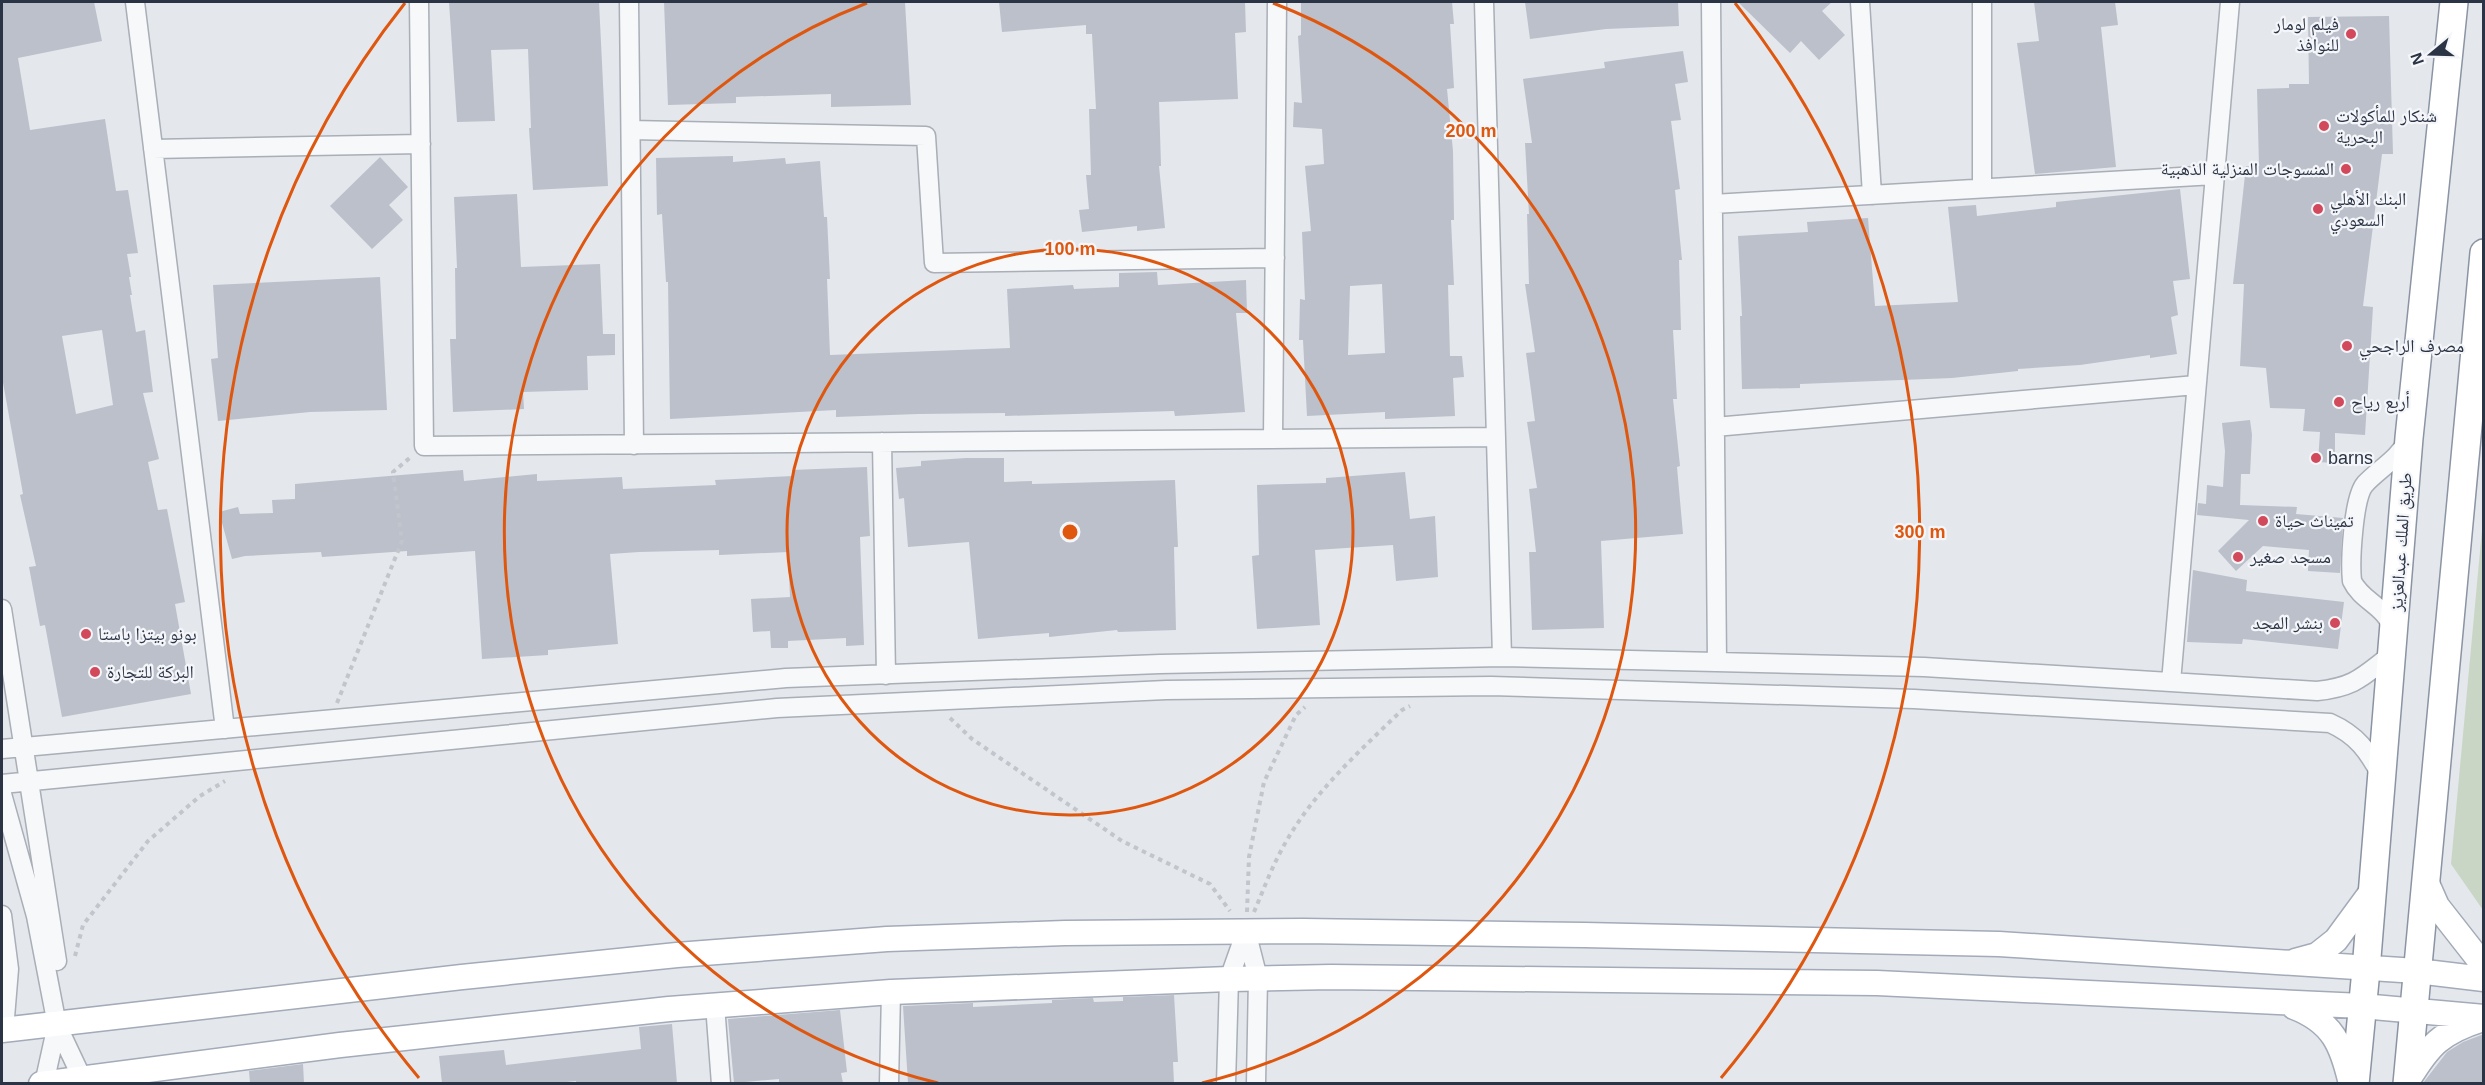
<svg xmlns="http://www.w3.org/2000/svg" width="2485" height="1085" viewBox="0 0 2485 1085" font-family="Helvetica,'Noto Naskh Arabic',sans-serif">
<rect width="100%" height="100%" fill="#e4e7ec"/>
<path fill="#c9d6c5" d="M2483,519V910L2451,864Z"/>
<path fill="#bbc0ca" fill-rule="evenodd" d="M2,2H94L102,41L18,58L30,130L105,119L116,191L128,190L138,253L127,254L131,277H129L132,295H130L136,332L145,330L153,392L143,393L159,459L148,462L158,510L167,509L185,602L175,604L191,694L62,717L45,625L40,626L29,567L36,566L20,495L23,494L2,377ZM102,330L113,405L76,414L62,336Z
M449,2H599L608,186L533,190L529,128H531L528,49L491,50L495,121L457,122Z
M664,2H905L911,105L831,107V94L736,97V103L668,105Z
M999,2H1245L1246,32L1235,33L1238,99L1159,102L1161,166H1159L1165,228L1137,231V226L1082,232L1079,210L1089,209L1086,175H1091L1089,109H1096L1092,34H1086V25L1002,32Z
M1301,2H1452L1454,24H1450L1454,88L1447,89L1453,151L1454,220H1451L1454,285H1448L1450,356H1462L1464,377L1453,378L1455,416L1385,419V412L1307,416L1303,340H1299L1300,299L1305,300L1302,232L1311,231L1305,166L1324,164L1322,129L1293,127L1294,102L1302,103L1298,36L1301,35ZM1382,284L1385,353L1348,355L1350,286Z
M1525,2H1678L1679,26L1606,29L1530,39Z
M1738,2H1832L1822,11L1845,35L1819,60L1801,41L1790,53Z
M2034,2H2115L2118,25L2101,27L2116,167L2035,174L2017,43L2039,41Z
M2389,16L2393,154H2382L2363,306L2373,307L2365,435L2335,433V463L2318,462L2320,432L2303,431L2305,409L2270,408L2266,368L2240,366L2244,284H2233L2246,166H2259L2257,89L2289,88V84H2309L2308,17Z
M1683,51L1688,82L1675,84L1681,120L1671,121L1680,189L1675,190L1682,260H1679L1681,330H1673L1677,399H1673L1680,466L1677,467L1683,534L1601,541L1604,628L1532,630L1529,552H1536L1529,489L1537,488L1527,422L1535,421L1526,353L1535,352L1525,284H1529L1527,214H1529L1525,143H1532L1523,79L1605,68L1604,62Z
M733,156V162L785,158L786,164L820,161L824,217H827L830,279H827L830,355L1010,348L1007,289L1073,285L1074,289L1119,287V273L1157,272L1158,285L1246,280L1247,313H1236L1245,412L1175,416L1174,411L1005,416V413L918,414L836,417V410L670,419L668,282H666L662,214L657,215L656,158Z
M380,157L408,187L389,205L403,220L372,249L330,206Z
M2180,189L2190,279L2173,281L2178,315L2171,317L2177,354L2150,358V355L2080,365L2018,369V371L1952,378L1800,384V388L1742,389L1740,316H1742L1738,236L1808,232L1807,222L1868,218L1875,306L1958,302L1948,207L1976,205L1977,216L2056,207V202Z
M517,194L521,267L600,264L603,334H615V355L587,356L588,390L523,392L524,409L453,412L450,339H456L455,268H457L454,197Z
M380,277L387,410L310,412L218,421L211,359L218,358L213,285Z
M2250,420L2252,435L2250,474H2241L2240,505L2297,507L2296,514L2343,518L2340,573L2308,571L2309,550L2263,546L2236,571L2218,551L2249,520L2197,515L2198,503L2206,504L2207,485L2223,487L2225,451L2222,423Z
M966,458H1004V482L1032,481V484L1175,480L1178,547H1174L1176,630L1118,632L1117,630L1049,637V633L978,639L969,542L908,547L904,498L899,499L896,468L921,466V461Z
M867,467L870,536L860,537L864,645L846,646V638L788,641V648H771L770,631L753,632L751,599L790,597L788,552L719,555V550L639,552L610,554L618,644L548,650V655L482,659L475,551L407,556V551L322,557L321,552L245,556L232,559L219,512L238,507L240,514L273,513L272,500L295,499V484L401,475L463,470L464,481L537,474V481L622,477L623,489L716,485L715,480L793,476L792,470Z
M1405,472L1410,519L1435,516L1438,577L1396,581L1393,545L1315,550L1320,625L1257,629L1252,556L1259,555L1257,485L1326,483V478Z
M2193,570L2247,580L2246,591L2344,602L2338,649L2243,639L2242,644L2187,642Z
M1174,995L1178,1062H1173L1174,1083H908L903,1006L973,1003V1007L1052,1003V1000L1093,998L1094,1002L1123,1001V997Z
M840,1010L847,1072L841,1073L843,1083H779V1079L734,1083L728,1019Z
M672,1024L677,1083H576V1081L557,1083H442L439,1056L504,1050L506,1065L641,1049L639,1027Z
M2484,1034V1083H2423L2447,1052L2463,1042Z
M303,1064L304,1083H250L249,1071Z"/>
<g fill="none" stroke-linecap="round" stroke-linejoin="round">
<defs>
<path id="minor" d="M135,2L225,729
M419,2L424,446L1496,437
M629,2L634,445
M1484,2L1502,657
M1711,2L1717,662
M1860,2L1872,195
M1982,2V188
M631,130L926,136L934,263L1275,258
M153,149L421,144
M1713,204L2215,175
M1715,427L2196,385
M1273,439L1277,2
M882,442L886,675
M2,609L57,961
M2393,631C2387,606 2362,602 2352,581C2350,562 2353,498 2365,484C2379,469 2398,459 2408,440
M2171,682L2230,2
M2,749L786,678L1160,664L1502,657L1924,667L2317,691C2355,687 2362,677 2392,654
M2,784L777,708L1166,690L1491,686L1914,699L2330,723C2357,735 2368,751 2382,777
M2,794L36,916L57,1025
M2,915L9,969L4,1030
M1246,931L1258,978L1256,1084
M715,1005L721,1084
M44,1084L57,1025L82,1078L83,1084
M889,1084L891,992
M1226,1084L1229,979L1246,931"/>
<path id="major" d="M2426,881L2437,906L2484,966
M2295,961L2317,955L2336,940L2372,891
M2294,1007C2333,1022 2342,1045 2351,1084
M2,1030L462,977L677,955L887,939L1065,933L1303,931L1584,935L1999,944L2417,971L2484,979
M2407,1082C2429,1045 2441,1032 2483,1019
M41,1084L340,1045L669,1009L891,992L1229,979L1331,977L1877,983L2362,1006L2484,1017"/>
<path id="highway" d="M2355,1084L2366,970L2409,438L2454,2
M2407,1084L2484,253"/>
</defs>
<use href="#minor" stroke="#a9aeb7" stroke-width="21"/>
<use href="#major" stroke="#a3abb8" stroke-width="27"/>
<use href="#highway" stroke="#8b94a3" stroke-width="30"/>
<path stroke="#c2c5cb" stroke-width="4" stroke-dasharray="4.5 4.5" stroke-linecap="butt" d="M337,703L402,541L393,472L412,456
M950,718L972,739L1122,841L1210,884L1230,911
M1247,912L1249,857L1264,782L1296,715L1305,707
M1254,912C1263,891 1271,869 1282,849C1311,794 1359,752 1402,710L1410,706
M75,956L83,925L148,841L200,796L225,781"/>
<use href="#minor" stroke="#f7f8fa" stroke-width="18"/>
<use href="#major" stroke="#fff" stroke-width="24"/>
<use href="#highway" stroke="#fff" stroke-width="27"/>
</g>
<g fill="none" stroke="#df570f" stroke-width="3">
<circle cx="1070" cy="532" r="283"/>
<path d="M938 1083A567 567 0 0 1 867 3M1273 3A567 567 0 0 1 1202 1083"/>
<path d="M419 1078A850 850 0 0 1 405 3M1735 3A850 850 0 0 1 1721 1078"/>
</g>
<g fill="#d1495b" stroke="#f4f6f9" stroke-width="2">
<circle cx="2351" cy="34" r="6"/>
<circle cx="2324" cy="126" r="6"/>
<circle cx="2346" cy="169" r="6"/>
<circle cx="2318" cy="209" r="6"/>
<circle cx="2347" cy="346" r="6"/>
<circle cx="2339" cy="402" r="6"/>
<circle cx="2316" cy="458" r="6"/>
<circle cx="2263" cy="521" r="6"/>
<circle cx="2238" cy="557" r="6"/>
<circle cx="2335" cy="623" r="6"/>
<circle cx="86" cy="634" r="6"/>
<circle cx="95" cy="672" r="6"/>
</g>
<g text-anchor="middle" stroke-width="4.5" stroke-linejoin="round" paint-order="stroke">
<g font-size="18" fill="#2b3445" stroke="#f4f6f9" text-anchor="start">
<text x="2339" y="30" text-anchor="end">فيلم لومار<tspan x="2339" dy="21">للنوافذ</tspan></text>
<text x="2336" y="122">شنكار للمأكولات<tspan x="2336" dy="21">البحرية</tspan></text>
<text x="2334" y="175" text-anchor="end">المنسوجات المنزلية الذهبية</text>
<text x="2330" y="205">البنك الأهلي<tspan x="2330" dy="21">السعودي</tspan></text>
<text x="2359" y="352">مصرف الراجحي</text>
<text x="2351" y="408">أربع رياح</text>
<text x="2328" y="464">barns</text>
<text x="2275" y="527">تميناث حياة</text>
<text x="2250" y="563">مسجد صغير</text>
<text x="2323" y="629" text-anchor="end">بنشر المجد</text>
<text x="98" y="640">بونو بيتزا باستا</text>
<text x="107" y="678">البركة للتجارة</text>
</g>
<g font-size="18" fill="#2b3445" stroke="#f4f6f9">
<text transform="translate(2401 542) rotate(-86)" y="6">طريق الملك عبدالعزيز</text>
</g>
</g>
<circle cx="1070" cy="532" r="9" fill="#df570f" stroke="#f4f6f9" stroke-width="3"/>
<g font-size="18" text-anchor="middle" font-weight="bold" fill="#df570f" stroke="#f4f6f9" stroke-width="4.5" stroke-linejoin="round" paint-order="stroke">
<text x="1471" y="137">200 m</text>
<text x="1070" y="255">100 m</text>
<text x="1920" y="538">300 m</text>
</g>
<rect width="2485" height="1085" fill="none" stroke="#2b3445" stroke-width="6"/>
<g transform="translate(2431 54) rotate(251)" stroke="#f4f6f9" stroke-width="4.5" paint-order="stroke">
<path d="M0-4.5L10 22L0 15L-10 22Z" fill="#2b3445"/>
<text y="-9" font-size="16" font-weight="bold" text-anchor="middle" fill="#2b3445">N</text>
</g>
</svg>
